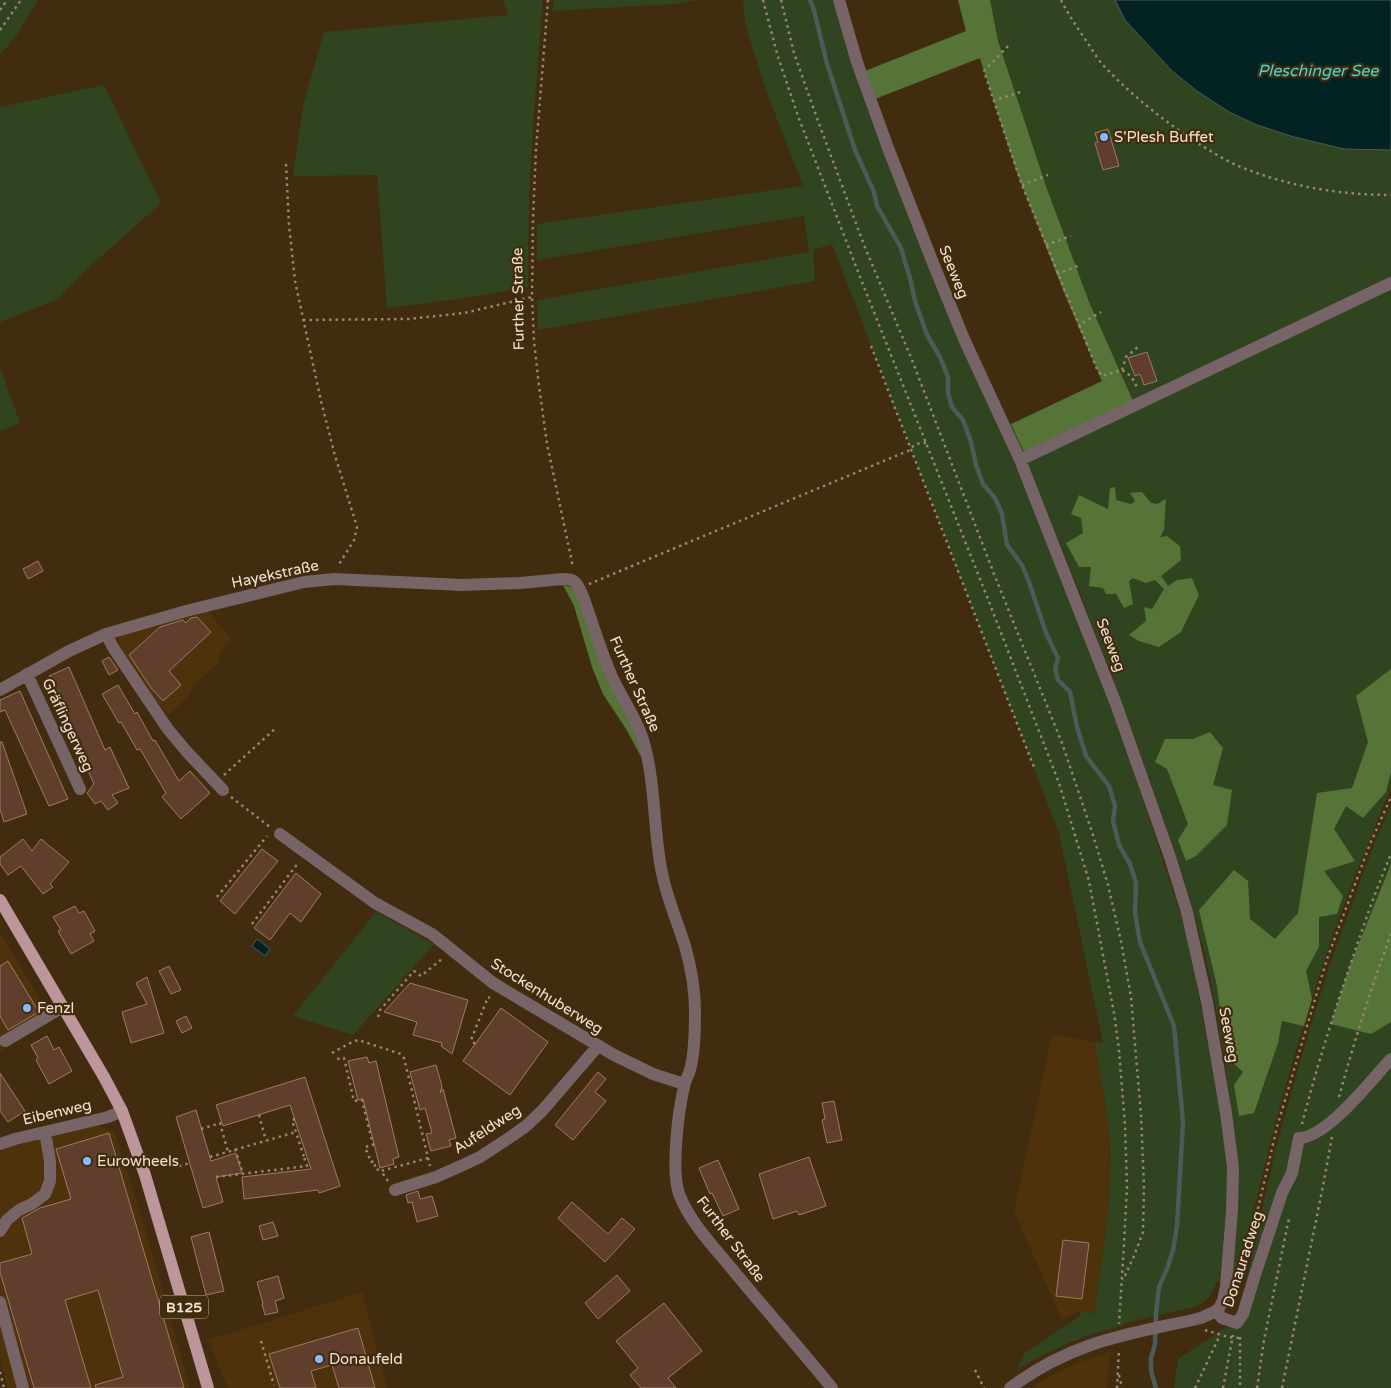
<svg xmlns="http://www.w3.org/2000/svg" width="1391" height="1388" viewBox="0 0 1391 1388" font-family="'Varela Round',sans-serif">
<rect width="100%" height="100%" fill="#422c0f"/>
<path fill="#4d320c" d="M207,609L232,640L219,653L220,662L195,683L188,696L168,716L143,684L118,645V635Z
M0,932L52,1020L0,1052Z
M1052,1034L1095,1042L1109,1134L1110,1178L1107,1224L1094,1314L1080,1311L1062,1320L1014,1211Z
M97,1126L114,1131L145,1228L190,1388H8L0,1359V1151L30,1141Z
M362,1292L387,1388H228L208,1340Z
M1110,1352L1107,1388H1030L1058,1372L1075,1364Z"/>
<path fill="#314420" d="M0,0H38L16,36L0,55Z
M503,0H543L533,124L529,199L528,287L465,298L387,308L377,175L293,176L303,106L324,32L508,15Z
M554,0H697L673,4L552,11Z
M743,0H833L846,46L867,109L908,215L980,386L1018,472L1099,673L1125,745L1186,930L1203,1018L1218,1101L1225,1152L1227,1177V1197L1220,1282L1217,1281C1212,1295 1208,1301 1195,1307L1125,1323L1121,1326C1084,1335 1050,1350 1017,1369L1025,1353L1080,1316V1311L1094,1314C1103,1254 1114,1194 1109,1134C1106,1103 1099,1073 1095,1042L1103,1043L1059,833L832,244L813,250L815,281L538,330L537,300L809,252L804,216L537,260V224L803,186L764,85L745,22Z
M958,0H1391V788C1368,844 1343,903 1324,961C1289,1066 1261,1173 1238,1282L1234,1285L1232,1282C1236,1244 1239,1207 1238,1169C1237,1144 1232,1118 1229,1094C1221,1036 1212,978 1196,921C1179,858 1155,796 1133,734C1095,629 1055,526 1009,425L1102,381L1063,290L1016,170L979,58L865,71L966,31Z
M104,85L161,203L87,269L58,299L0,322V107Z
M0,367L20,423L0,431Z
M1391,804V1388H1174L1178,1359L1234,1322L1246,1282L1277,1143L1308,1035L1331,961L1374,844Z
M376,912L434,944L353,1035L293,1016Z"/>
<path fill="#567338" d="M958,0H990L998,41L1047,189L1089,302L1133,401L1024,452L1011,424L1102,381L1063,290L1016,170L980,58L875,99L865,71L966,31Z
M1115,487L1116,500L1131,504L1135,501L1130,493L1142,492L1151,503L1157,504L1166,499L1164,530L1160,537L1167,536L1180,546L1181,560L1161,576L1168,586L1177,580L1192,578L1199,595L1181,632L1159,647L1139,641L1129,635L1146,621L1144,607L1152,609L1164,589L1155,580L1146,583L1133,578L1129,581L1133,604L1124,608L1116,594H1106L1103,588L1089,586L1091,567H1079L1066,543L1083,533L1081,518L1071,514L1079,495L1108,509L1110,488Z
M563,585L571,587L578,595L628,714L645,764L626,729L603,694L592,667L574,606Z
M1391,669V772L1386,792L1363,818L1346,806L1334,829L1355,861L1324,871L1343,896L1337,914L1319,917V947L1306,971L1312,999L1304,1026L1282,1021L1278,1043L1254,1113L1239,1116L1234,1085L1243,1072L1226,1056L1217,986L1199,910L1234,870L1248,881L1250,919L1275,939L1298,913L1317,793L1352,788L1368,742L1356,696Z
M1210,732L1223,748L1213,785L1232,790L1227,825L1196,856L1186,861L1178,840L1188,824L1167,769L1155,762L1165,739H1193Z
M1391,864V1022L1371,1034L1331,1024L1350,965Z"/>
<path fill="#032322" stroke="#4a5c57" d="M1115,0H1391V150L1344,149L1294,137L1257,125L1229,112L1197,91L1172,71L1125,20Z
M257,939L270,949L265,956L252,946Z"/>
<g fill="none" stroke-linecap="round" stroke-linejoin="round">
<path stroke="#4a5c57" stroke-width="4.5" d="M810,0L814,10L827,64L855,150L874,192L877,206L901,248L910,278L915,301L927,335L940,357L948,377V393L952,407L963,420L971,442L976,465L983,484L995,498L1002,514L1007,545L1022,565L1029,582L1046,633L1058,658L1055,669L1058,680L1070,692L1077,727L1086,756L1109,786L1115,806L1113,821L1119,845L1130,864L1136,883L1135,913L1140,942L1174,1026L1183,1122L1177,1226L1173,1250L1167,1269L1159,1287L1156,1313L1155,1344L1151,1358V1371L1156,1388"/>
</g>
<path fill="#5f3f2c" stroke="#9e7a66" d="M1108,129L1119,166L1103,170L1095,143L1098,142L1095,133Z
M1147,352L1157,381L1144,385L1140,374L1135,376L1128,358Z
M38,561L43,571L28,579L23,569Z
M197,617L211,632L169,671L181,685L163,701L151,688L129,655L160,627L183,620L186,623L191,618Z
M109,657L118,670L109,675L102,661Z
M69,667L105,750L110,747L129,788L112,795L118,803L108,810L101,801L95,804L87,793L94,784L76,745L79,744L66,714L64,716L49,685L52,683L49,676Z
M118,685L135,714L137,712L153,741L155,740L179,781L190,771L210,793L181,819L162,797L166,793L140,749L137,750L121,722L119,723L102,694Z
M20,691L68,799L49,806L5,710L0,712V700Z
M0,742H2L27,814L4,822L0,809Z
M23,839L32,851L41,839L69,862L50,884L53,887L43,894L21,866L8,875L0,864V857Z
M262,849L278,861L235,914L220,901Z
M296,873L321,894L301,922L290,913L270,940L254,928Z
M75,906L79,913L84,911L95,931L90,934L94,941L71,954L58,931L61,930L53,917Z
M8,961L39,1012L8,1030L0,1016V966Z
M169,966L181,990L171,994L159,971Z
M147,977L164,1033L131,1043L122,1012L147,1004L136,983Z
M410,983L468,1000L452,1054L441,1046L442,1043L413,1035L417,1022L384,1012Z
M501,1008L548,1042L510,1095L463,1061Z
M186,1016L192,1028L182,1033L176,1021Z
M47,1036L54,1050L59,1047L72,1071L49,1084L36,1060L38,1058L31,1045Z
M367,1057L369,1063L376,1061L399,1157L393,1159L394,1164L380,1168L363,1099L358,1100L348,1061Z
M436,1065L442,1086L440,1093L443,1089L456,1138L449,1140L451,1146L431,1151L426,1134L432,1133L425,1108L420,1110L410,1072Z
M598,1072L606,1079L595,1092L606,1101L573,1140L555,1125Z
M0,1073L25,1111L8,1122L0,1111Z
M305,1077L340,1186L319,1193L318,1190L244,1199L242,1177L311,1169L290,1105L223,1126L216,1105Z
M834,1101L842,1140L827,1143L822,1120L825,1119L822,1103Z
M196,1110L211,1161L236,1153L242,1173L216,1177L223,1202L203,1208L176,1117Z
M109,1133L184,1388H96L95,1385L123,1377L98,1290L65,1300L91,1388H34L0,1272V1263L32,1254L22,1218L40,1208L71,1199L56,1149Z
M809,1157L826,1206L799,1215L797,1211L773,1219L759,1174Z
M718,1160L739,1209L723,1216L712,1193L710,1194L699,1168Z
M418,1191L420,1199L432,1196L438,1216L417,1222L412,1202L408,1203L406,1195Z
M572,1202L608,1234L622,1218L635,1229L605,1262L558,1218Z
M273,1222L278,1236L263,1240L259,1226Z
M209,1232L224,1291L206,1295L191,1237Z
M1063,1240L1089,1243L1082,1299L1056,1296Z
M617,1275L630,1291L598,1319L585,1303Z
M278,1276L284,1298L275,1301L278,1312L265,1315L262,1304H263L257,1282Z
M664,1303L702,1351L668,1378L676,1388H641L630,1375L638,1368L616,1341Z
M358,1328L375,1388H339L332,1365L311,1371L316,1388H280L269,1354Z"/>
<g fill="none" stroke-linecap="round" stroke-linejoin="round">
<path stroke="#998670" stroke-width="2.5" stroke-dasharray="2.5 4" stroke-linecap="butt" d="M548,0L536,150L533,218L532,297L534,341L539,386L547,444L573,567
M763,0L778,57L798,116L862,282L986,594L1059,783L1089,881L1114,1013L1119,1050L1125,1126L1127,1187L1124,1244L1119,1324
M781,0L794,53L814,110L864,245L912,360L994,574L1062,743L1092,832L1108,885L1121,941L1131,997L1141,1115L1144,1186L1143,1232L1134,1256L1123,1280
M1061,0C1069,16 1079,30 1089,45C1093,51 1097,58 1102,64C1131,95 1164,121 1199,144C1214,153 1229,163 1246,169C1292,187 1342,195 1391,195
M0,10L7,0
M0,30L21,0
M1008,46L984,71L1022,185L1097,369L1102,376L1122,370L1131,376L1138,389
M993,101L1023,91
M286,164L289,225L295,281L321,401L334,452L357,527L354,540L338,566
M1022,185L1048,175
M1046,245L1071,236
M1057,274L1080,265
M303,320L409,319L464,313L532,297
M1079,328L1084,322L1101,312
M871,346L1035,770
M1122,370L1126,357L1139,346
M589,584L910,450C914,444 918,443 926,443
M224,775L277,727
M231,797L270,827
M217,897L267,836
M252,924L298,863
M378,1017L380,1010L414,971L421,976L443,958
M475,1044L471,1040L488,997L490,998
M332,1053L352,1042L358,1040L401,1054L404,1058L430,1166
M337,1059L344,1058L354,1101L362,1100L373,1145L365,1147L371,1162L374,1161L376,1170L380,1169L381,1171
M1339,1097C1354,1042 1371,988 1391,934
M259,1115L266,1141
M295,1119L292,1120L304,1157L307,1156
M1302,1124C1315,1073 1331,1022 1348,972C1361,932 1375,892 1391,854
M201,1129L220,1123L228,1152
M235,1149L243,1174
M459,1154L458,1147L482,1141
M210,1157L296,1132
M179,1166L190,1163
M216,1177L307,1166L304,1157
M388,1181L381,1171L428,1158
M1249,1247L1277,1127L1327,959L1370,844L1391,797
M1205,1330L1228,1337L1240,1338
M1240,1337V1388
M261,1341L274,1385
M975,1370L984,1388
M0,1372L4,1388
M1119,1375L1122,1388
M1117,1388L1119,1350
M1195,1388L1220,1335
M1223,1388L1233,1335
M1257,1388L1264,1340L1289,1218
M1282,1388L1323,1186L1332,1137"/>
<path stroke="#776466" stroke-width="12" d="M839,0L857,62L888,148L933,263L964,339L1020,460L1116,704L1170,857L1187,912L1207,1002L1226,1113L1233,1168L1232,1210L1226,1286L1223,1301L1219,1308L1216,1311L1201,1318C1163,1327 1124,1333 1088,1346C1060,1356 1034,1370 1010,1388
M1020,460L1391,283
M106,634L114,649L167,728L187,752L223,790
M27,674L80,789
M0,690L69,651L106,634L186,611L304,582L334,579L462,585L520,583L563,579C568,579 572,579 575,582C582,590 585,602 588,611C596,634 603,657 613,679C623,700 638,721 644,743C656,786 653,830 662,873C667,898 677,921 685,946C691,967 695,990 695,1012C695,1029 695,1049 691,1066C690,1073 685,1080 684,1087C678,1113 671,1169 679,1194C689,1220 710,1243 728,1264C762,1306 798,1346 832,1388
M280,834L375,903L432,934L493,983L614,1055L653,1074L684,1084
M5,1041L63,1007
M0,1144L15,1139L108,1117L122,1111
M395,1190L436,1177L463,1165L480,1157L512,1136L526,1126L542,1111L598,1046
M0,1231L7,1220L19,1210L32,1204L45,1194L50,1181V1161L45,1132
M0,1302L23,1388
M1216,1311L1222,1318L1237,1323L1243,1314L1255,1275L1282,1193L1292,1173L1299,1138C1328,1137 1371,1080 1391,1059"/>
<path stroke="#bc969a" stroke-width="12" d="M0,900L104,1077L122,1111L145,1175L208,1388"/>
</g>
<g fill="#82bcfa" stroke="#422c0f" stroke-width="2">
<circle cx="1104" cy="137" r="5"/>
<circle cx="27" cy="1008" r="5"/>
<circle cx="87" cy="1161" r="5"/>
<circle cx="319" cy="1359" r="5"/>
</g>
<g text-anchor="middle" stroke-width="4.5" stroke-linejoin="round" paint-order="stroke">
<rect fill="#422c0f" stroke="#bcab98" stroke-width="1" x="160" y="1295.5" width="48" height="23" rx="4"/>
<g font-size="14" font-weight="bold" fill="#f1e2d2">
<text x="184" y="1312">B125</text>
</g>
<g font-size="15" fill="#f1e2d2" stroke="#422c0f" text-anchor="start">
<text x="1114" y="142">S'Plesh Buffet</text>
<text x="37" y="1013">Fenzl</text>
<text x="97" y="1166">Eurowheels</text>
<text x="329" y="1364">Donaufeld</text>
</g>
<g font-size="15" fill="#f1e2d2" stroke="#422c0f">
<text transform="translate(954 272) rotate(68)" y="5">Seeweg</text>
<text transform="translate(518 299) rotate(-91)" y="5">Further Straße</text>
<text transform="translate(275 574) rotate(-12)" y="5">Hayekstraße</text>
<text transform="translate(1111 645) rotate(69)" y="5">Seeweg</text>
<text transform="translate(635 684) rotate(66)" y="5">Further Straße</text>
<text transform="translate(68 725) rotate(65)" y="5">Gräflingerweg</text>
<text transform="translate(547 996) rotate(32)" y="5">Stockenhuberweg</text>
<text transform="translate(1229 1035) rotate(80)" y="5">Seeweg</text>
<text transform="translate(57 1112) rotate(-13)" y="5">Eibenweg</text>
<text transform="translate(487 1129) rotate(-33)" y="5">Aufeldweg</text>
<text transform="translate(731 1239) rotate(53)" y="5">Further Straße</text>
<text transform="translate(1243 1259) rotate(-72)" y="5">Donauradweg</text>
</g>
<g font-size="16" font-style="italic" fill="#46d9d3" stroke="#422c0f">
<text x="1318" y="76">Pleschinger See</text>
</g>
</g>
</svg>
